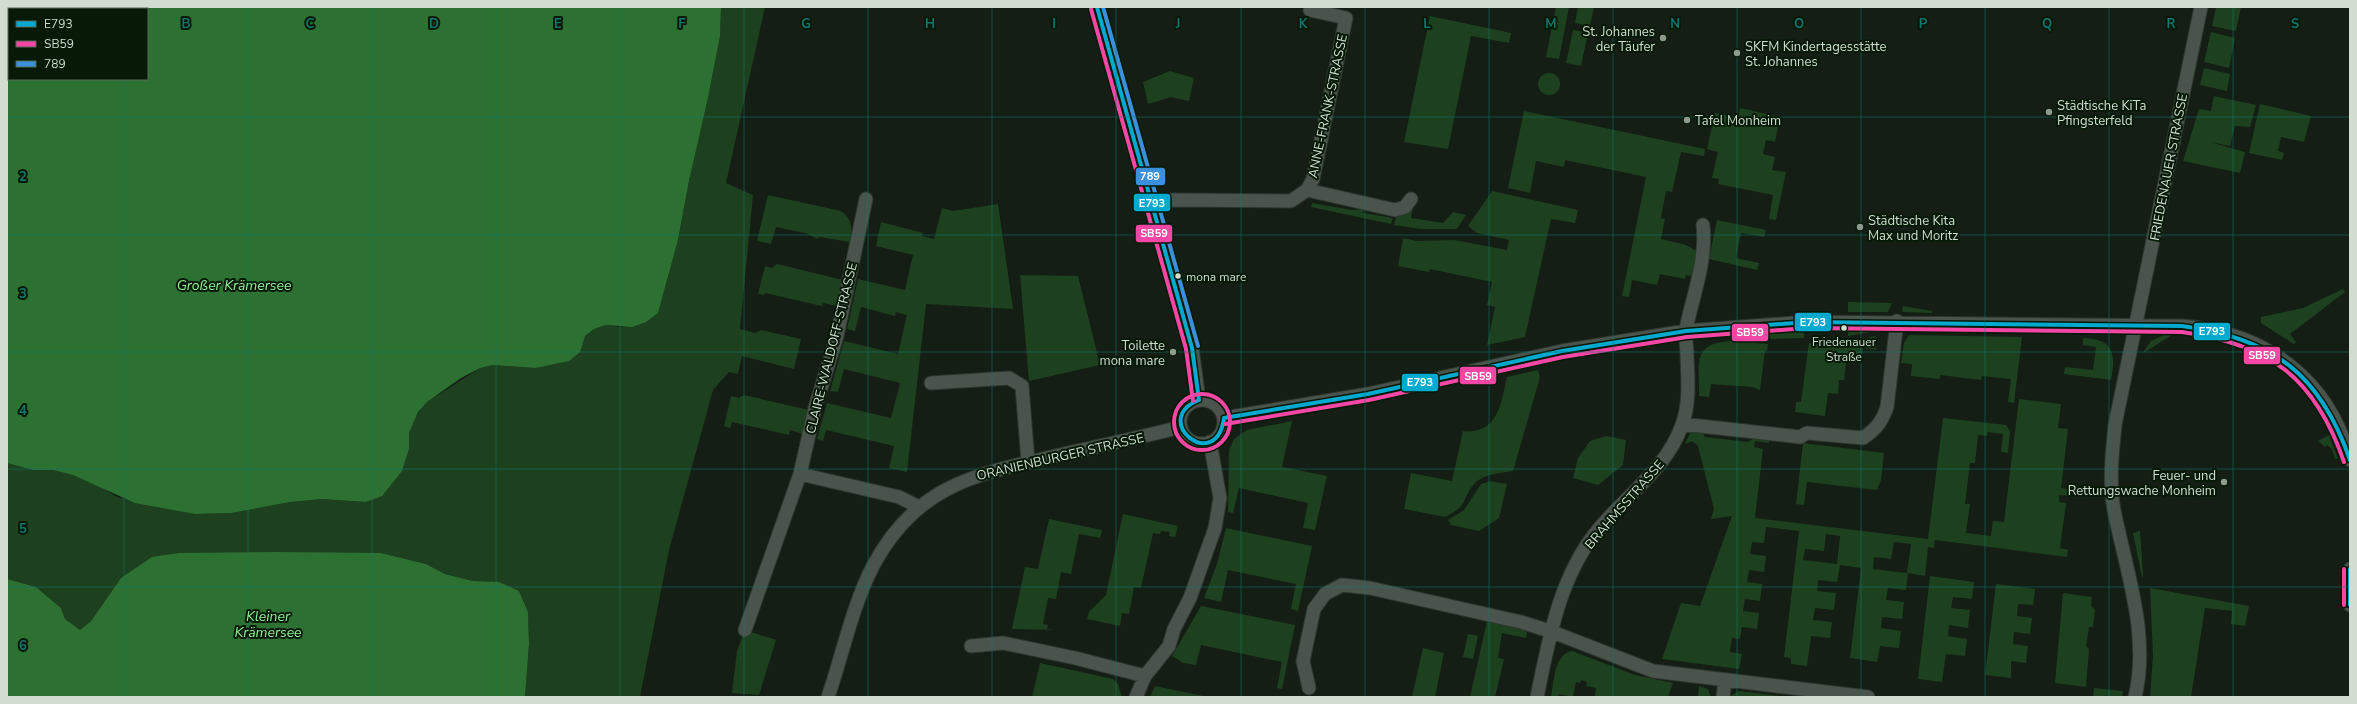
<svg xmlns="http://www.w3.org/2000/svg" width="2357" height="704" viewBox="0 0 2357 704" font-family="'Nunito Sans',sans-serif">
<rect width="100%" height="100%" fill="#141e14"/>
<path fill="#1d411e" fill-rule="evenodd" d="M7,7H45L43,9H9V42L7,44Z
M721,7H765L726,183L753,195L740,329L755,333L761,330L801,339L794,369L742,356L738,374L729,372L713,390L669,550L640,697H525L529,644L528,612L519,591L498,582L473,581L445,574L426,564L381,553H179L121,578L91,621L80,630L65,619L61,608L36,587L7,579V463L33,470H53L73,475L98,485L117,497L195,514L232,513L290,502L322,499L366,502L381,496L402,471L409,449V433L418,412L427,402L480,368L493,365L535,368L581,346L585,336L594,329L606,325L621,327L658,313L678,240L689,181L720,36Z
M1556,7H1569L1559,59L1546,57Z
M1578,7H1594L1590,26L1575,23Z
M2216,7H2241L2236,31L2212,26Z
M1430,16L1511,33L1509,43L1471,36L1448,149L1404,142Z
M1573,30L1588,33L1581,66L1566,63Z
M2211,32L2235,38L2229,68L2204,62Z
M2204,68L2230,74L2227,91L2200,85Z
M1170,71L1194,78L1189,101L1171,97L1148,104L1143,82Z
M1538 84a11 11 0 1 1 22 0a11 11 0 1 1-22 0Z
M2214,96L2256,105L2250,127L2235,126L2230,146L2210,142L2245,152L2240,173L2183,161L2199,109L2211,111Z
M2260,104L2311,116L2304,142L2281,137L2278,151L2284,153L2282,160L2249,153Z
M1740,108L1780,117L1775,142L1766,140L1763,154L1775,157L1772,170L1786,172L1776,220L1769,219L1773,195L1718,184L1719,179L1712,178L1718,152L1707,149L1715,113L1738,117Z
M1524,111L1705,149L1704,156L1681,152L1672,192L1666,191L1661,218L1665,219L1661,239L1686,245L1698,252L1693,277L1686,275L1685,279L1660,274L1657,285L1632,280L1629,297L1622,296L1646,177L1565,160L1564,167L1536,161L1530,193L1508,188Z
M1492,191L1578,210L1575,223L1551,219L1525,337L1487,345L1495,307L1487,305L1492,282L1430,269L1429,272L1398,266L1403,238L1417,241L1454,240L1507,250L1509,240L1477,233L1468,226Z
M768,195L841,211C853,219 852,230 850,242L819,237L818,239L805,233L776,227L771,244L757,241Z
M1312,203L1352,210L1364,209L1363,213L1393,218L1391,224L1311,207Z
M998,204L1013,309L926,304L907,472L889,468L894,446L826,430L823,441L817,439L827,403L891,418L900,383L844,369L838,392L830,391L844,341L898,354L907,315L896,312L895,316L861,307L855,331L847,329L858,279L905,290L913,255L876,246L881,222L923,233L922,236L934,239L942,208L953,211Z
M1411,206L1413,207L1411,218L1443,223L1453,212L1466,215L1457,229H1420L1394,225L1396,217Z
M1717,220L1766,230L1764,237L1741,233L1736,258L1759,263L1757,270L1709,259Z
M777,264L843,280L837,306L823,303L822,306L765,293L764,295L758,294L765,266L772,268Z
M1020,275L1078,276L1100,365L1029,381Z
M2343,289L2345,292L2290,334L2296,342L2294,344L2261,323V317L2303,308Z
M1848,302L1892,303L1888,312H1848Z
M1903,306L1932,311V313L1902,312Z
M1848,330H1872V332L1848,336Z
M1804,331V338L1774,339L1737,335Z
M2168,333H2175L2142,354L2151,341Z
M1909,335L2022,337L2014,403L2008,402L2011,379L1982,376L1981,380L1940,375V379L1911,376L1912,364L1901,363L1904,343Z
M1876,336V350L1863,348L1862,355L1847,354L1844,380H1839L1838,394L1828,393L1825,416L1795,412L1796,402H1801L1809,343L1847,342Z
M2083,338C2114,339 2116,354 2111,380L2064,374L2065,367L2093,370L2096,347L2083,345Z
M1732,341L1768,344L1767,351H1765L1760,390L1752,387L1711,384L1709,397L1699,396C1700,365 1690,343 1732,341Z
M1538,370L1540,377L1513,471C1501,473 1484,474 1475,483C1461,498 1470,505 1445,517L1404,509L1411,473L1452,481L1463,431C1498,435 1501,403 1507,377Z
M744,395L809,410L803,434L790,430L789,435L732,422L730,428L724,426L731,396L739,398Z
M2019,399L2061,404L2058,428L2068,429L2061,488L2070,490L2069,496L2059,495V502L2066,503L2060,548L2068,550L2067,557L1935,540L1934,548L1928,547L1925,576L1908,573L1906,590L1888,588L1886,600L1904,602L1902,619L1882,617L1881,628L1901,631L1899,648L1880,646L1877,662L1850,658L1861,568L1840,565L1837,582L1818,580L1817,591L1836,593L1834,610L1815,608L1813,620L1832,622L1830,638L1811,636L1807,666L1791,664V658L1784,657L1799,531L1766,527L1764,543L1752,542L1750,554L1766,556L1764,572L1749,570L1747,582L1762,584L1760,601L1745,599L1743,611L1759,613L1757,629L1742,627L1740,639L1732,638L1730,652L1742,654L1739,669L1662,659L1681,603L1700,606L1732,516L1711,519L1714,509L1698,446L1692,441L1685,444L1690,433L1701,431L1705,437L1748,442L1755,437L1769,439V443L1755,441L1754,447L1763,449L1755,518L1928,539L1943,418L2006,425L2010,431L2008,453L2001,452L2003,434L1988,432L1987,436L1978,435L1975,463H1970L1965,504H1970L1966,533L1991,536L1993,521L2004,522ZM1826,534L1840,536L1837,564L1803,560L1805,549L1824,551ZM1894,542L1911,544L1907,573L1873,569L1874,557L1891,559Z
M1292,421L1282,467L1327,476L1315,530L1303,528L1308,503L1239,488L1233,513L1228,512L1229,450L1234,439L1247,430Z
M2329,435L2338,459H2335L2332,449L2327,445L2325,447L2318,441Z
M1606,436L1626,440L1623,465L1598,485L1573,478L1578,458L1590,441Z
M1803,443L1884,453L1881,480L1877,490L1807,482L1804,505L1796,504Z
M1490,481L1507,484L1499,518L1479,531L1451,525L1448,520L1464,510L1481,484Z
M1123,514L1178,526L1175,537L1169,536L1170,532L1161,531L1160,534L1153,533L1141,588L1134,587L1129,614L1122,613L1120,626L1087,619L1089,612L1106,595Z
M1049,519L1102,530L1100,538L1079,534L1071,574L1061,572L1056,599L1048,598L1043,624L1048,625L1047,629L1056,630L1012,629L1025,567L1038,569Z
M1226,528L1312,546L1298,611L1291,609L1296,584L1228,570L1221,602L1204,598L1217,564Z
M2140,531L2143,576L2142,577L2133,533Z
M1930,576L1974,582L1972,599L1953,597L1951,608L1970,610L1968,628L1949,625L1948,636L1967,639L1965,656L1946,654L1942,682L1918,679Z
M1996,584L2035,589L2033,605L2018,604L2017,616L2032,618L2030,634L2014,632L2013,644L2028,646L2026,663L2011,661V678L1985,675Z
M2150,588L2249,606L2245,626L2231,624L2232,611L2205,608L2191,697H2150L2153,655Z
M2063,593L2092,597L2091,606L2095,610L2093,627H2089L2086,646L2089,649L2086,687L2055,683Z
M1201,606L1295,625L1282,689L1277,688L1282,662L1201,645L1196,665L1183,663L1172,656Z
M1487,621L1524,630L1527,633L1526,638L1502,633L1498,658L1504,659L1495,697H1470Z
M745,630L776,640L759,695L732,693L737,651Z
M1468,634L1478,636L1473,659L1463,657Z
M1423,648L1444,653L1435,697H1412Z
M1572,651L1635,675L1673,683L1668,697H1595L1596,688L1586,686L1587,682L1581,680L1580,683L1576,682L1573,697L1559,694L1558,697H1551C1554,682 1554,654 1572,651Z
M1040,663L1113,679L1118,684L1122,697H1032Z
M1155,686L1208,697H1150Z
M1699,686L1708,689L1711,697H1698Z
M2094,688L2123,691L2122,697H2093Z
M1739,691L1788,697H1729Z"/>
<path fill="#2d7132" d="M45,7H721L720,36L708,97L689,181L678,240L658,313L646,322L632,327L606,325L594,329L585,336L580,352L569,361L535,368L493,365L480,368L461,378L427,402L418,412L409,433V449L402,471L382,496L366,502L322,499L290,502L232,513L195,514L135,503L73,475L53,470H33L7,463V44L9,42V79H147V9H43Z
M276,552L381,553L426,564L445,574L473,581L499,582L519,591L528,612L529,644L525,697H7V579L36,587L61,608L65,619L80,630L91,621L121,578L152,557L179,553Z"/>
<g fill="none" stroke-linecap="round" stroke-linejoin="round">
<defs>
<path id="minor" d="M1097,7L1192,348L1199,400
M1307,190L1395,210L1405,207L1411,199
M1152,202L1174,200L1291,201L1307,190L1313,179L1346,18L1310,10
M931,383L1009,378L1022,386L1028,462
M1180 422a22 22 0 1 1 44 0a22 22 0 1 1-44 0Z
M1224,418L1368,394L1562,351L1686,331L1807,322L2182,326C2265,332 2329,379 2350,460
M1682,424L1800,437L1807,433L1863,438C1876,429 1882,422 1887,407L1897,321
M800,474L899,497L919,507
M2350,569V605
M745,630L800,474L815,408L837,336L866,199
M971,646L1003,643L1075,658L1145,676
M1309,688L1303,661L1314,609L1325,594L1342,585L1370,588L1521,622L1550,631L1653,671L1868,697
M828,697C842,656 853,604 873,566C915,487 972,475 1051,457C1094,447 1138,438 1181,427
M1136,697L1145,676L1169,646L1174,629L1190,598L1215,528L1220,498L1210,442
M1537,697C1549,639 1559,578 1597,531C1626,495 1666,470 1682,425C1690,404 1688,379 1687,356C1687,348 1685,337 1686,329C1693,295 1707,260 1703,225
M1723,697L1725,680
M2135,697C2150,635 2126,571 2114,510C2109,482 2112,453 2115,425L2201,7"/>
</defs>
<use href="#minor" stroke="#2e372e" stroke-width="15"/>
<use href="#minor" stroke="#4b544c" stroke-width="13"/>
<defs>
<path id="bus-1" d="M1097,7L1192,348L1199,400
M1199,400C1149,420 1216,475 1224,418
M1224,418L1368,394L1562,351L1686,331L1807,322L2182,326C2272,338 2320,373 2350,460
M2350,569V605"/>
<path id="bus-2" d="M1091,9L1186,349L1193,401
M1174 422a28 28 0 1 1 56 0a28 28 0 1 1-56 0Z
M1225,424L1369,400L1563,357L1687,337L1807,328L2182,332C2269,344 2315,377 2344,462
M2344,569V605"/>
<path id="bus-3" d="M1103,7L1198,346"/>
</defs>
<use href="#bus-1" stroke="#061a07" stroke-width="7"/>
<use href="#bus-2" stroke="#061a07" stroke-width="7"/>
<use href="#bus-3" stroke="#061a07" stroke-width="7"/>
<use href="#bus-1" stroke="#00a9ce" stroke-width="4"/>
<use href="#bus-2" stroke="#f346a5" stroke-width="4"/>
<use href="#bus-3" stroke="#3a90db" stroke-width="4"/>
</g>
<path fill="none" stroke="#0f766e" stroke-width="1" stroke-opacity="0.55" d="M124,7V9M248,7V697M372,7V697M496,7V697M620,7V697M744,7V697M868,7V697M992,7V697M1116,7V697M1241,7V697M1365,7V697M1489,7V697M1613,7V697M1737,7V697M1861,7V697M1985,7V697M2109,7V697M2233,7V697M124,79V697M7,117H2350M7,235H2350M7,352H2350M7,469H2350M7,587H2350"/>
<g fill="#8e9a8e" stroke="#061a07" stroke-width="1.5">
<circle cx="1663" cy="38" r="4"/>
<circle cx="1737" cy="53" r="4"/>
<circle cx="2049" cy="112" r="4"/>
<circle cx="1687" cy="120" r="4"/>
<circle cx="1860" cy="227" r="4"/>
<circle cx="1173" cy="352" r="4"/>
<circle cx="2224" cy="482" r="4"/>
</g>
<g fill="#d0ddd0" stroke="#061a07" stroke-width="1.5">
<circle cx="1178" cy="276" r="3.5"/>
<circle cx="1844" cy="328" r="3.5"/>
</g>
<g text-anchor="middle" stroke-width="4" stroke-linejoin="round" paint-order="stroke">
<g font-size="12" fill="#d0ddd0" stroke="#061a07" text-anchor="start">
<text x="1186" y="281">mona mare</text>
<text x="1844" y="346" text-anchor="middle">Friedenauer<tspan x="1844" dy="15">Straße</tspan></text>
</g>
<g font-size="13" fill="#d0ddd0" stroke="#061a07" text-anchor="start">
<text x="1655" y="36" text-anchor="end">St. Johannes<tspan x="1655" dy="15">der Täufer</tspan></text>
<text x="1745" y="51">SKFM Kindertagesstätte<tspan x="1745" dy="15">St. Johannes</tspan></text>
<text x="2057" y="110">Städtische KiTa<tspan x="2057" dy="15">Pfingsterfeld</tspan></text>
<text x="1695" y="125">Tafel Monheim</text>
<text x="1868" y="225">Städtische Kita<tspan x="1868" dy="15">Max und Moritz</tspan></text>
<text x="1165" y="350" text-anchor="end">Toilette<tspan x="1165" dy="15">mona mare</tspan></text>
<text x="2216" y="480" text-anchor="end">Feuer- und<tspan x="2216" dy="15">Rettungswache Monheim</tspan></text>
</g>
<g font-size="13" fill="#d0ddd0" stroke="#061a07">
<text transform="translate(1327 106) rotate(-78)" y="5">ANNE-FRANK-STRASSE</text>
<text transform="translate(2168 167) rotate(-79)" y="5">FRIEDENAUER STRASSE</text>
<text transform="translate(831 348) rotate(-76)" y="5">CLAIRE-WALDOFF-STRASSE</text>
<text transform="translate(1060 456) rotate(-13)" y="5">ORANIENBURGER STRASSE</text>
<text transform="translate(1624 504) rotate(-49)" y="5">BRAHMSSTRASSE</text>
</g>
<g font-size="14" font-style="italic" fill="#90f094" stroke="#061a07">
<text x="234" y="290">Großer Krämersee</text>
<text x="268" y="621">Kleiner<tspan x="268" dy="16">Krämersee</tspan></text>
</g>
</g>
<g font-size="13" text-anchor="middle" font-weight="bold" fill="#0f766e" stroke="#061a07" stroke-width="4" stroke-linejoin="round" paint-order="stroke">
<text x="186" y="28">B</text>
<text x="310" y="28">C</text>
<text x="434" y="28">D</text>
<text x="558" y="28">E</text>
<text x="682" y="28">F</text>
<text x="806" y="28">G</text>
<text x="930" y="28">H</text>
<text x="1054" y="28">I</text>
<text x="1178" y="28">J</text>
<text x="1303" y="28">K</text>
<text x="1427" y="28">L</text>
<text x="1551" y="28">M</text>
<text x="1675" y="28">N</text>
<text x="1799" y="28">O</text>
<text x="1923" y="28">P</text>
<text x="2047" y="28">Q</text>
<text x="2171" y="28">R</text>
<text x="2295" y="28">S</text>
<text x="23" y="181">2</text>
<text x="23" y="298">3</text>
<text x="23" y="415">4</text>
<text x="23" y="533">5</text>
<text x="23" y="650">6</text>
</g>
<g stroke="#061a07" stroke-width="1.5">
<rect x="1135" y="167" width="31" height="19" rx="4" fill="#3a90db"/>
<rect x="1133" y="193" width="38" height="19" rx="4" fill="#00a9ce"/>
<rect x="1135" y="224" width="38" height="19" rx="4" fill="#f346a5"/>
<rect x="1794" y="312" width="38" height="20" rx="4" fill="#00a9ce"/>
<rect x="2193" y="322" width="38" height="19" rx="4" fill="#00a9ce"/>
<rect x="1731" y="323" width="38" height="19" rx="4" fill="#f346a5"/>
<rect x="2243" y="346" width="38" height="19" rx="4" fill="#f346a5"/>
<rect x="1459" y="366" width="38" height="19" rx="4" fill="#f346a5"/>
<rect x="1401" y="373" width="38" height="19" rx="4" fill="#00a9ce"/>
</g>
<g font-size="11" text-anchor="middle" font-weight="bold" fill="#fff">
<text x="1150" y="180">789</text>
<text x="1152" y="207">E793</text>
<text x="1154" y="237">SB59</text>
<text x="1813" y="326">E793</text>
<text x="2212" y="335">E793</text>
<text x="1750" y="336">SB59</text>
<text x="2262" y="359">SB59</text>
<text x="1478" y="380">SB59</text>
<text x="1420" y="386">E793</text>
</g>
<rect width="2357" height="704" fill="none" stroke="#d0ddd0" stroke-width="16"/>
<rect x="8" y="8" width="140" height="72" fill="#061a07" stroke="#576857"/>
<rect x="16" y="21" width="20" height="6" fill="#00a9ce" stroke="#576857"/>
<text x="44" y="28" font-size="12" fill="#d0ddd0">E793</text>
<rect x="16" y="41" width="20" height="6" fill="#f346a5" stroke="#576857"/>
<text x="44" y="48" font-size="12" fill="#d0ddd0">SB59</text>
<rect x="16" y="61" width="20" height="6" fill="#3a90db" stroke="#576857"/>
<text x="44" y="68" font-size="12" fill="#d0ddd0">789</text>
</svg>
